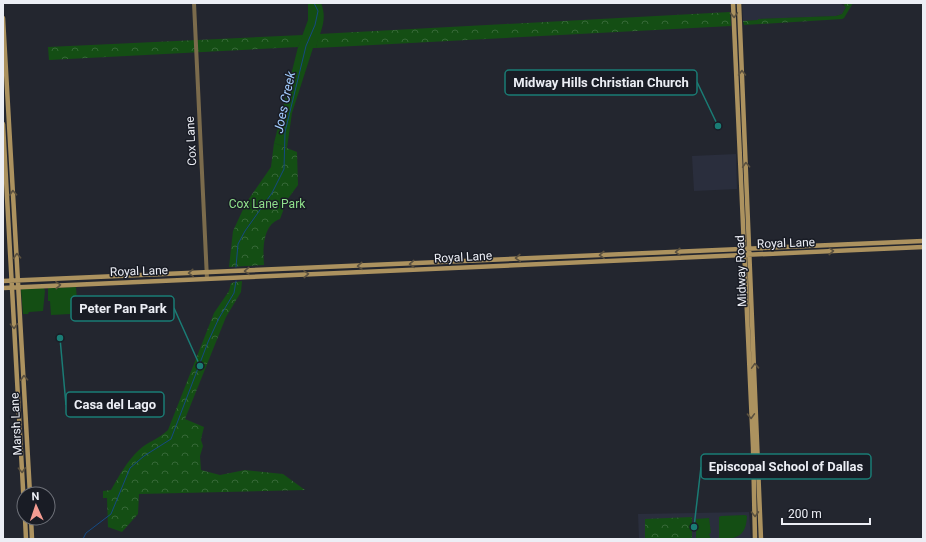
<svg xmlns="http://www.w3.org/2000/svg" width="926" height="542" viewBox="0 0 926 542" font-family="Roboto,sans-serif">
<defs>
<pattern id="park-crowns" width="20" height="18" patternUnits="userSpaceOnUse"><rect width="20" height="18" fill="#144e14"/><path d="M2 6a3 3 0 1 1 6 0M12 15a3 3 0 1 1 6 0" fill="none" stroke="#366837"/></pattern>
</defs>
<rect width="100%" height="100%" fill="#23262f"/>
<path fill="#2a2e3d" d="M742,3H839L846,7L842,14L836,16L759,19V20L743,21Z
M736,154L737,189L694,191L692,156Z
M749,512L751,539H639L638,514Z"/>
<path fill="#144e14" d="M308,3H321C328,20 320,31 316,48H313L292,113L287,148L274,143L298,47L308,20Z
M76,287L77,301L72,307L70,314L51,315L50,301H48V288Z
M44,288L45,291L43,311L29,312L28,314H23L21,290L22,289Z
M745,515L747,516C746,536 738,539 719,539V517L721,516Z
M709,518L711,533L709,534L711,539H696V519Z"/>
<path fill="url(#park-crowns)" d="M845,3H853L844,18L842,19L744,25L743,21L758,20V19L836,16L842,14L846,7L844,6Z
M730,12L731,26L316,48L319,34Z
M303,35L298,47L49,60L48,47Z
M274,143L297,152L298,185L287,200L280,219C262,225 263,250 264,265L229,267L233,231L246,203L271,167Z
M242,281L241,292L226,317L185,419L204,427L202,435L201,440L203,446L200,456L201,470L220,475L245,470L283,474L305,490L139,494L138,514L122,532L108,527L107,498H103V491L111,490C119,476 127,461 139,450C147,442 159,439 168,430L214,313L229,291L231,283Z
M692,517V539H645V519Z"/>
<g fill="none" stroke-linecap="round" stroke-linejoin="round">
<path stroke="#154a83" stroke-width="1" d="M236,267L238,244L245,231L272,193L284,169L285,132L306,46L315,25L318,11L314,3
M83,539L86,533L111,514L130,468L144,456L171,439L208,342L219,318L234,293L236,281"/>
<path stroke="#7b6b4c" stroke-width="4" d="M194,3L207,279"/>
<path stroke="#ac925f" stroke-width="4.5" d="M733,3L753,447L755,539
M739,3L761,539
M3,18L30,494
M3,124L24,507
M3,281L923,241
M3,288L923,247
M25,518L26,539
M31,518L32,539"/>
</g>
<defs><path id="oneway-chevron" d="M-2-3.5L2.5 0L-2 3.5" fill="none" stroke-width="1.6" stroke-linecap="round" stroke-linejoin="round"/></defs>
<g stroke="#5b513f">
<use href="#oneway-chevron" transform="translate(734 15) rotate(88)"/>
<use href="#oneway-chevron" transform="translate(742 73) rotate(-91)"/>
<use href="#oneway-chevron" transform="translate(746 165) rotate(-93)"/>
<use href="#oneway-chevron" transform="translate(13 193) rotate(-93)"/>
<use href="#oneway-chevron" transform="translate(831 251) rotate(-3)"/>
<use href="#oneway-chevron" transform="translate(678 252) rotate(176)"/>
<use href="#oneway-chevron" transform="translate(602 255) rotate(177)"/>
<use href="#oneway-chevron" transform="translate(17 256) rotate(-93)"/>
<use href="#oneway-chevron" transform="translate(518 258) rotate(178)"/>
<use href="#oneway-chevron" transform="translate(412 264) rotate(177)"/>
<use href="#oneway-chevron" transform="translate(360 266) rotate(177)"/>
<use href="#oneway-chevron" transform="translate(247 271) rotate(178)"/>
<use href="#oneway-chevron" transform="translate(191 273) rotate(176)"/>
<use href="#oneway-chevron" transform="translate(306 274) rotate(-3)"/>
<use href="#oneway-chevron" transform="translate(58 285) rotate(-3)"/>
<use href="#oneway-chevron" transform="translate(14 326) rotate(87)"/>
<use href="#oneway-chevron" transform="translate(755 366) rotate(-92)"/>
<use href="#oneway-chevron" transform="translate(24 378) rotate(-93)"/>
<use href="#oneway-chevron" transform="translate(751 416) rotate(88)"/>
<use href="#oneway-chevron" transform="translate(22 470) rotate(87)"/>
<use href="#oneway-chevron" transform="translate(755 514) rotate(89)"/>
</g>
<g text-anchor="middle" stroke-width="3" stroke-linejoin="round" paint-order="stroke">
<g font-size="12" fill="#eceef5" stroke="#191c25">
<text transform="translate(191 141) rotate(-93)" y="4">Cox Lane</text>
<text transform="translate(786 243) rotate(-2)" y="4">Royal Lane</text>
<text transform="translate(463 257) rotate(-3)" y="4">Royal Lane</text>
<text transform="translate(139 271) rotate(-2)" y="4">Royal Lane</text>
<text transform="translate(741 271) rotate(-92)" y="4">Midway Road</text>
<text transform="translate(16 424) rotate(-93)" y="4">Marsh Lane</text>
</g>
<g font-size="12" fill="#8fdf8b" stroke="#191c25">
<text x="267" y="208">Cox Lane Park</text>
</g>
<g font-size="13" font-style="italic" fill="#a3cdff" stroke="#191c25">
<text transform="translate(284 102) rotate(-78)" y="5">Joes Creek</text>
</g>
</g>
<path fill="none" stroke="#1a7c75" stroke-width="1.5" d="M718 126L697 82M200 366L174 308M60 338L66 405M694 527L701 467"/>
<g fill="#1a7c75" stroke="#191c25" stroke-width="1.5">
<circle cx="718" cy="126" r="4"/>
<circle cx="200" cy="366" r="4"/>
<circle cx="60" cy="338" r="4"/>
<circle cx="694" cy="527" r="4"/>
</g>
<g fill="#191c25" stroke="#1a7c75" stroke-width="1.5">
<rect x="505" y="70" width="192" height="25" rx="4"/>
<rect x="71" y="296" width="103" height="25" rx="4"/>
<rect x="66" y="392" width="98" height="25" rx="4"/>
<rect x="701" y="454" width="170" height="25" rx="4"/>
</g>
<g font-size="13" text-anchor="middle" font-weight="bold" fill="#eceef5">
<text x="601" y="87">Midway Hills Christian Church</text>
<text x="123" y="313">Peter Pan Park</text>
<text x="115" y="409">Casa del Lago</text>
<text x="786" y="471">Episcopal School of Dallas</text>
</g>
<rect width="926" height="542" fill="none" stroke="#eceef5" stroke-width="8"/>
<g transform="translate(36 506) rotate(357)"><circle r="19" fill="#191c25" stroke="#6d7078"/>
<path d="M0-3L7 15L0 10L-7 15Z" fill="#f59c92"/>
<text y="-6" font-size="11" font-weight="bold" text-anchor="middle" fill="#eceef5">N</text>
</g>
<path d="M782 518v6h88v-6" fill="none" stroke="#eceef5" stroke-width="2"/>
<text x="788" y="518" font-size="12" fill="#eceef5" stroke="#191c25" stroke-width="3" paint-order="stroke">200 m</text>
</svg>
